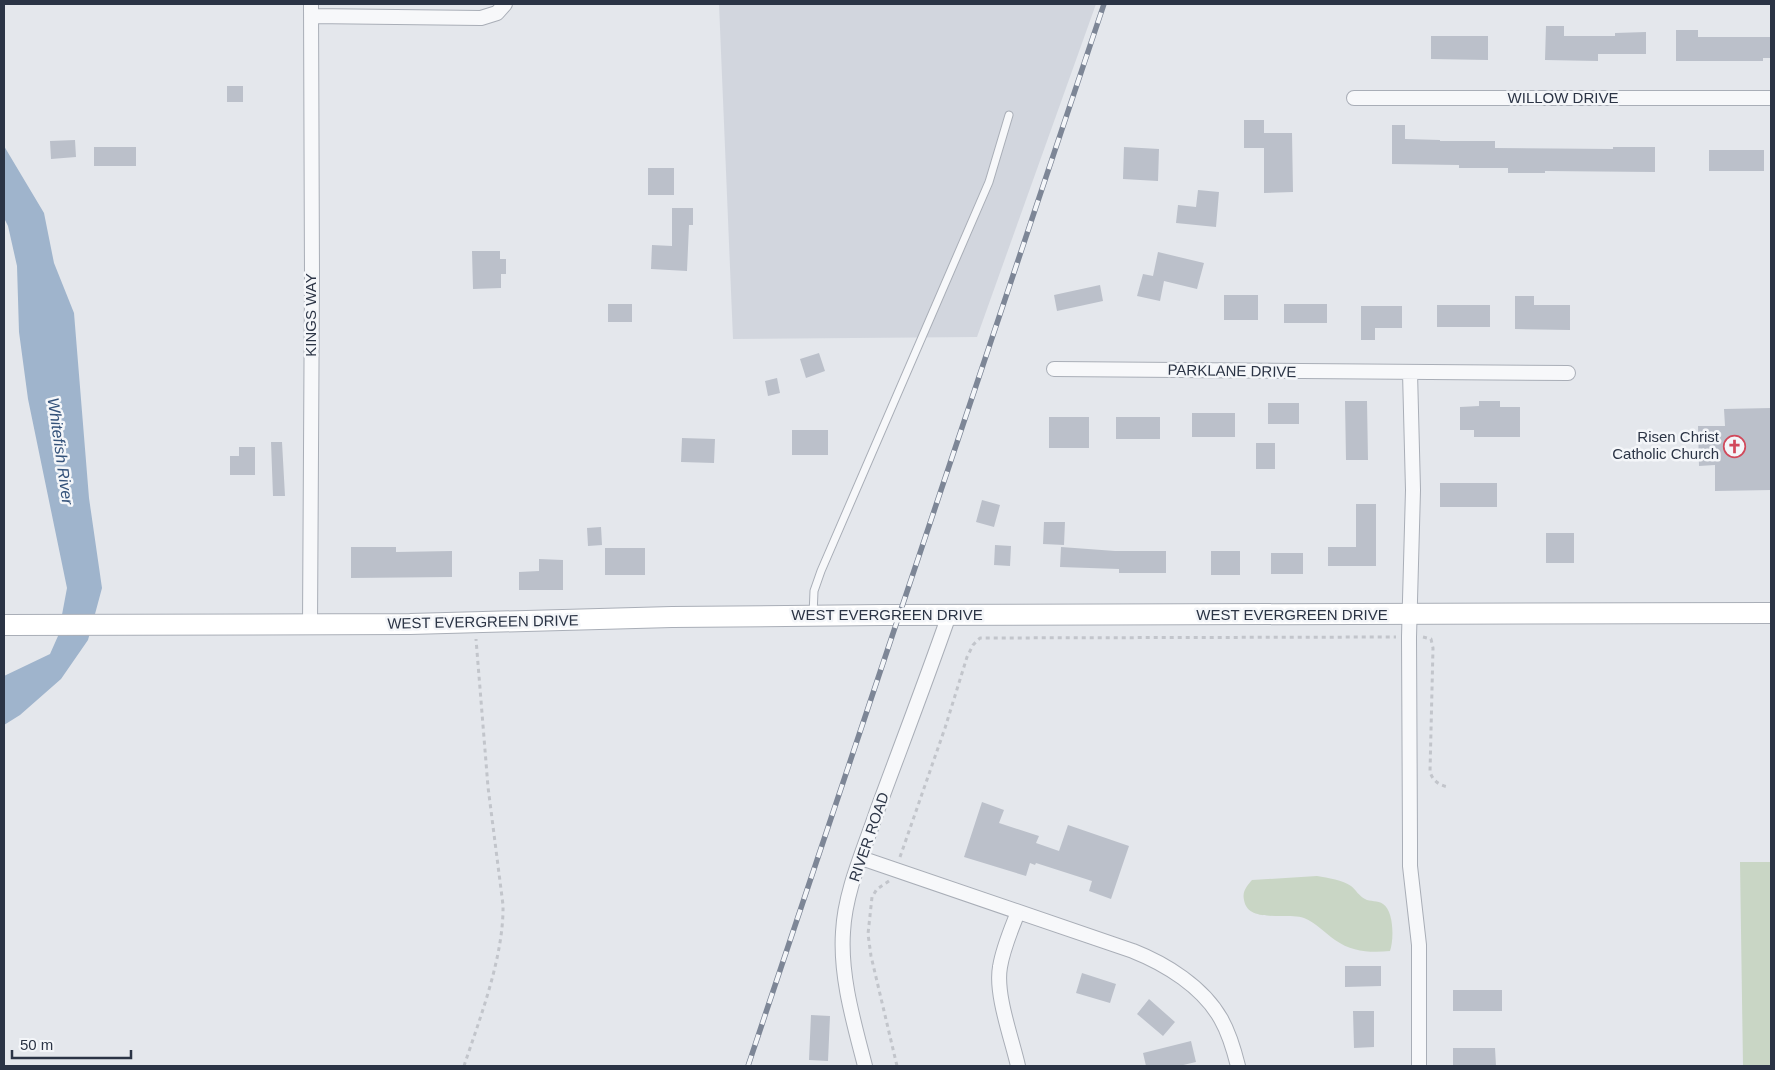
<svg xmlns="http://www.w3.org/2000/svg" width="1775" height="1070" viewBox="0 0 1775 1070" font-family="Arial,sans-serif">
<rect width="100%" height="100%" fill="#e4e7ec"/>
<path fill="#d2d6de" d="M719,4H1096L977,337L733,339Z"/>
<path fill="#c9d6c5" d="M1740,862H1771V1066H1743Z
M1317,876C1328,878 1343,880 1351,886C1356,890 1359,896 1365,899C1370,902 1378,900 1383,904C1394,911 1394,940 1390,951C1371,953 1352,952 1335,940C1325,933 1316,923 1304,918C1286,912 1248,924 1244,900C1242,891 1247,886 1252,880Z"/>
<path fill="#9fb4cc" d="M4,146L44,213L54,263L74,313L89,498L102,588L88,640L61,679L20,715L4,725V676L50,654L58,636L67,588L28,399L19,332L17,266L8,226L4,218Z"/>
<path fill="#bbc0ca" d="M1546,26H1564V36H1615V33L1646,32V54H1598V61L1545,60Z
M1676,30H1698V37H1771V58H1763V61H1676Z
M1431,36H1488V60L1431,59Z
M227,86H243V102H227Z
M1244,120H1264V133H1292L1293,192L1264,193V148H1244Z
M1392,125H1405V139L1440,140V141H1495V148L1613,149V147H1655V172L1545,171V173H1508V168H1459V165L1392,164Z
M75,140L76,157L51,159L50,141Z
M94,147H136V166H94Z
M1124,147L1159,149L1158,181L1123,179Z
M1709,150H1764V171H1709Z
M648,168H674V195H648Z
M1198,190L1219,192L1216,227L1176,223L1178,205L1196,207Z
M672,208H693V225H689L687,271L651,269L652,245L672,246Z
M472,251H500V259H506V274H501V288L473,289Z
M1158,252L1204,263L1197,289L1164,281L1160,301L1137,296L1143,274L1153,276Z
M1100,285L1103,301L1057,311L1054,295Z
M1224,295H1258V320H1224Z
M1515,296H1534V305H1570V330L1515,329Z
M608,304H632V322H608Z
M1284,304H1327V323H1284Z
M1437,305H1490V327H1437Z
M1361,306H1402V328H1375V340H1361Z
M819,353L825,371L806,378L800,359Z
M777,378L780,393L768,396L765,381Z
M1345,401H1367L1368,460H1346Z
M1479,401H1500V407H1520V437H1474V430H1460V407L1479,406Z
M1268,403H1299V424H1268Z
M1771,408V490L1715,491V465L1699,466L1698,426H1725L1724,409Z
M1192,413H1235V437H1192Z
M1049,417H1089V448H1049Z
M1116,417H1160V439H1116Z
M792,430H828V455H792Z
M682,438L715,439L714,463L681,462Z
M271,442H282L285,496H273Z
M1256,443H1275V469H1256Z
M239,447H255V475H230V456H239Z
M1440,483H1497V507H1440Z
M982,500L1000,505L994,527L976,522Z
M1356,504H1376V566H1328V547H1356Z
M1044,522H1065L1064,545L1043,544Z
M601,527L602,545L588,546L587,528Z
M1546,533H1574V563H1546Z
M995,545L1011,546L1010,566L994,565Z
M351,547H396V552L452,551V577L351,578Z
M1061,547L1115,551H1166V573H1119V569L1060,567Z
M605,548H645V575H605Z
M1211,551H1240V575H1211Z
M1271,553H1303V574H1271Z
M539,559L563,560V590H519V572L539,571Z
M982,802L1004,810L999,823L1039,836L1036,843L1059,851L1068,825L1129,846L1111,899L1089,891L1092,881L1036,863L1035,865L1030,863L1026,876L964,857Z
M1345,966H1381V986L1345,987Z
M1082,973L1116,984L1110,1003L1076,993Z
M1453,990H1502V1011H1453Z
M1149,999L1175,1022L1163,1036L1137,1014Z
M1353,1011H1374V1047L1354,1048Z
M811,1015L830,1016L828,1061L809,1060Z
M1191,1041L1196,1062L1179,1066H1146L1143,1053Z
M1453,1048H1495L1496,1066H1453Z"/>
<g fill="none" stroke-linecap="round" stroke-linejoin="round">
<defs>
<path id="lane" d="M813,615L814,591L821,571L989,182L1009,115"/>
<path id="street" d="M311,16L481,18L497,13L505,4
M1354,98H1771
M1054,369L1568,373
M1410,372L1413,490L1409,637L1410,843V866L1419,945V1066
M310,625L312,275L311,4
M861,858L1133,951C1166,964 1203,987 1221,1019C1229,1033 1234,1050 1238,1066
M1018,912C1011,930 1003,948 1000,967C995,994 1012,1039 1018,1066
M865,1066C854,1023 840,977 843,932C845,891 864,850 877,811C901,746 926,681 949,615"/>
<path id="secondary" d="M4,625L410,624L672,617L883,615L1771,613"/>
</defs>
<use href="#lane" stroke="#a9aeb7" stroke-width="9"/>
<use href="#street" stroke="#a9aeb7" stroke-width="16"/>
<use href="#secondary" stroke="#a9aeb7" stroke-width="22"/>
<path stroke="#c2c5cb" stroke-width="3" stroke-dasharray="4 4" stroke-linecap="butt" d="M1423,637L1431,639L1433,648L1430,772C1433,781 1439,785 1448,787
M900,857L945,728L967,657L973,645L980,638L1396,637
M889,881L877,889L872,897L868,934L871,956L897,1066
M464,1066C480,1018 504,956 503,905L488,787L476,639"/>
<use href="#lane" stroke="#f7f8fa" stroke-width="7"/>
<use href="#street" stroke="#f7f8fa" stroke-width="14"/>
<use href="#secondary" stroke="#fff" stroke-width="20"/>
<defs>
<path id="rail" d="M748,1066L1104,4"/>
</defs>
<use href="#rail" stroke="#7d8696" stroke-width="5.5"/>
<use href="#rail" stroke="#f4f6f9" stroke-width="4" stroke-dasharray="11" stroke-linecap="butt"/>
</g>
<defs>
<symbol id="church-ring" viewBox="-11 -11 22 22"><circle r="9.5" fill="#f4f6f9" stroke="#d1495b" stroke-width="1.5"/><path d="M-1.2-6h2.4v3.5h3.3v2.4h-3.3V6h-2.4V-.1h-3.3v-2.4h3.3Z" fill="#d1495b"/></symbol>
</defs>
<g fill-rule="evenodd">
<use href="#church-ring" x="1722" y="434" width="25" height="25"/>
</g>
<g text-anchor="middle" stroke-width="5" stroke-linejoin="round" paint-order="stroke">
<g font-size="15" fill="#2b3445" stroke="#f4f6f9">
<text x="1563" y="103">WILLOW DRIVE</text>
<text transform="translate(311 315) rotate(-90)" y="5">KINGS WAY</text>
<text transform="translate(1232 371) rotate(1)" y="5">PARKLANE DRIVE</text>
<text x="887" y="620">WEST EVERGREEN DRIVE</text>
<text x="1292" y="620">WEST EVERGREEN DRIVE</text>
<text transform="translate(483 622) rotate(-1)" y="5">WEST EVERGREEN DRIVE</text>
<text transform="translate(869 837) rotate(-71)" y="5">RIVER ROAD</text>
</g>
<g font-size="15" fill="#2b3445" stroke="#f4f6f9" text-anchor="end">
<text x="1719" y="442">Risen Christ<tspan x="1719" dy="17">Catholic Church</tspan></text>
</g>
<g font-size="16" font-style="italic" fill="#34527a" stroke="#f4f6f9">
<text transform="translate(61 451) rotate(82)" y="6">Whitefish River</text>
</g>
</g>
<rect width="1775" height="1070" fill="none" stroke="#2b3445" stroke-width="10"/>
<path d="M12 1050v8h119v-8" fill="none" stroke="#2b3445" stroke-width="2.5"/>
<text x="20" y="1050" font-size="15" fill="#2b3445" stroke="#f4f6f9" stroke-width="4" paint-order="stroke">50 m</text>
</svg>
